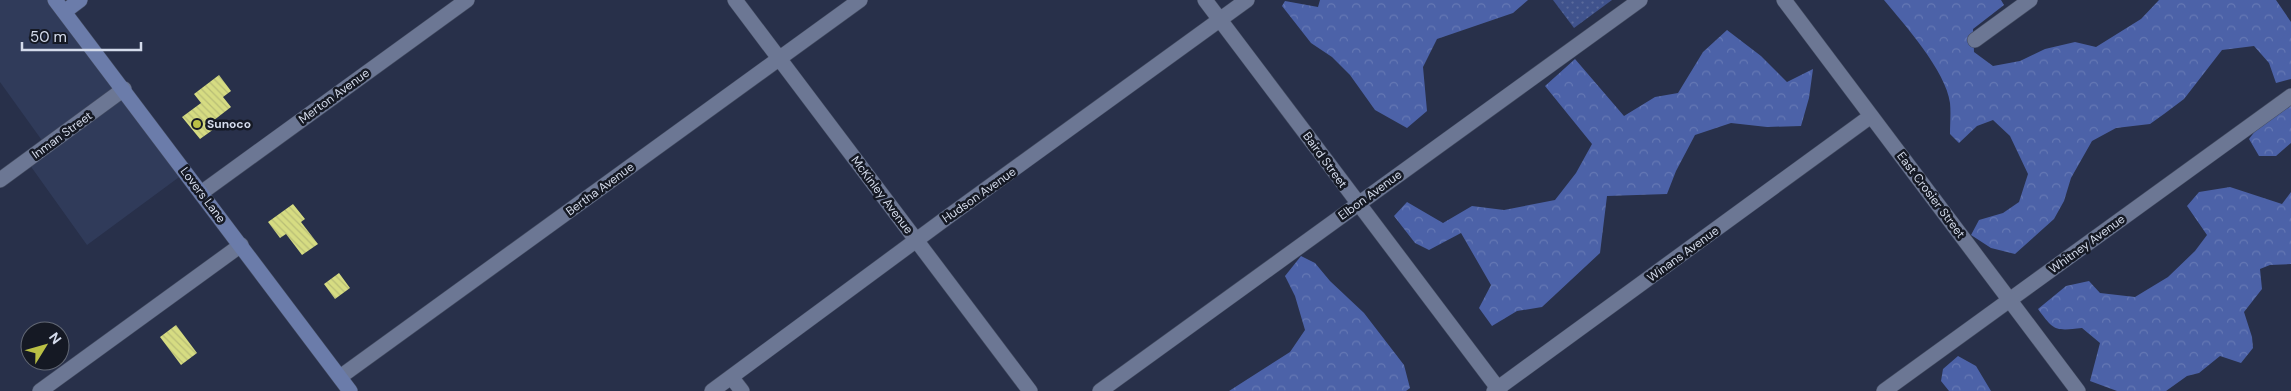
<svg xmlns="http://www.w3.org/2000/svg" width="2291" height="391" viewBox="0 0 2291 391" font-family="'DM Sans',sans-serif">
<defs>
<pattern id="grass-dots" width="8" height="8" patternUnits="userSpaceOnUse" patternTransform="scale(1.25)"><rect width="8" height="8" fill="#40538d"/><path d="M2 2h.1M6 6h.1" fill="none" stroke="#5b6b9d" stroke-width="1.8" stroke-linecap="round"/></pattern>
<pattern id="forest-crowns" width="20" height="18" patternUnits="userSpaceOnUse" patternTransform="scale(1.25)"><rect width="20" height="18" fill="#4c62a8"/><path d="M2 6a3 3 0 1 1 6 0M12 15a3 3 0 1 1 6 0" fill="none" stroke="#6578b4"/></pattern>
<pattern id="building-back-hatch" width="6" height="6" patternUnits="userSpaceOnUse" patternTransform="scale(1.25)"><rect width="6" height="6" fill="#d6dc82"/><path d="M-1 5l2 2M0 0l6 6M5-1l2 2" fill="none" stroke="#b8bd76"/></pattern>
</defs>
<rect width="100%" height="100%" fill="#28304a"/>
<path fill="#303b5a" d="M0,0H55L186,172L87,245L27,161L46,146L0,82Z"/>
<path fill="url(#grass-dots)" d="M1553,0H1612L1574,28Z"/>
<path fill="url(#forest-crowns)" d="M1320,0H1528L1513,13L1437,39L1423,67L1427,111L1407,128L1375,110L1350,75L1332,57L1311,43L1282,6L1285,1L1318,7Z
M1884,0H2001L2004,5L1973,29L1974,52L1993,66L2020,61L2045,49L2075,42L2096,47L2141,19L2159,0H2276L2291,22V79L2276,83L2269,63L2254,46L2222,50L2184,99L2164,114L2150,124L2116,128L2092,141L2071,178L2064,201L2054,219L2015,254L1991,248L1971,235L1979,220L2003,213L2019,202L2028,174L2010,136L1993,120L1977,126L1959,143L1950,134C1950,124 1951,113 1950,103C1946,71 1904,24 1884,0Z
M1727,30L1761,56L1787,82L1813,69L1809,98L1801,126L1767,127L1731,123L1695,135L1676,171L1667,194L1607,196L1600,253L1542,307L1517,311L1492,326L1479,308L1491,285L1461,233L1429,250L1415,243L1394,216L1407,202L1443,223L1472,206L1504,210L1555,200L1576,173L1592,144L1545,86L1575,59L1624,116L1655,97L1678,93L1703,52Z
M2291,103V143L2276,156H2259L2249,139L2262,122Z
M2230,187L2282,204L2291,192V264L2270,265L2260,269L2262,289L2244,312L2252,337L2253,348L2241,363L2220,356L2199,373L2187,376L2166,391H2117L2090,381L2100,343L2082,328C2055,331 2054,331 2038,309L2066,286L2089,281L2100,293L2135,297L2168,277L2195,251L2207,235L2187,206L2199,192Z
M1301,256L1315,263L1330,281L1364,313L1404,365L1410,388L1406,391H1229L1290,352L1305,330L1295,296L1285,276Z
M1958,356L1976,366L1991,391H1949L1941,381L1943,369Z"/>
<path fill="url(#building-back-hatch)" d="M219,75L231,91L223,97L231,107L209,124L214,129L200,139L182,117L201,103L194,94Z
M293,204L305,219L301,222L318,244L302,255L286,234L280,238L268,222Z
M339,273L350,288L335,299L324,284Z
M176,325L197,353L181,365L160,337Z"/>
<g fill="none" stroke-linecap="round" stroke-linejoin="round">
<defs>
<path id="street" d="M735,0L1030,391
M1205,0L1500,391
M1784,0L2078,391
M1975,40L2030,0
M0,180L124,89
M201,193L467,0
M340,377L860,0
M732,378L742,391
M40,391L241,245
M712,391L949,216L1247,0
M1100,391L1640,0
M1494,391L1871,116
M1884,391L2291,96"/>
<path id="secondary" d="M55,0L350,391
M64,12L80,0"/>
</defs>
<use href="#street" stroke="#434b60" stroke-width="16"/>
<use href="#secondary" stroke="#434b60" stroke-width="16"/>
<use href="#street" stroke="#6c7794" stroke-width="15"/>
<use href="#secondary" stroke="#6b7caa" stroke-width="15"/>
</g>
<circle fill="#bac045" stroke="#151924" stroke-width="2" cx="197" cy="124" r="5"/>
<g text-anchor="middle" stroke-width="5" stroke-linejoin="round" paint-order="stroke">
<g font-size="12" fill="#d4dbeb" stroke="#151924">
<text transform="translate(334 96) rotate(-36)" y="4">Merton Avenue</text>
<text transform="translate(62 135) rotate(-36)" y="4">Inman Street</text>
<text transform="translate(1325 160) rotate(54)" y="4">Baird Street</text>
<text transform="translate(600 189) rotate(-36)" y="4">Bertha Avenue</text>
<text transform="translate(203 195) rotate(53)" y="4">Lovers Lane</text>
<text transform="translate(882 195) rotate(53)" y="4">McKinley Avenue</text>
<text transform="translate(979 195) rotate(-35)" y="4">Hudson Avenue</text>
<text transform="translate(1370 195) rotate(-36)" y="4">Elbon Avenue</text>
<text transform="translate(1931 195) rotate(53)" y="4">East Crosier Street</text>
<text transform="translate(2087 244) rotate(-36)" y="4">Whitney Avenue</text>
<text transform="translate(1683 254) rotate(-36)" y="4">Winans Avenue</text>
</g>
<g font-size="12" font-weight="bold" fill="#d4dbeb" stroke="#151924" text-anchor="start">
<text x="207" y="128">Sunoco</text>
</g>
</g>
<g transform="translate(45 346) rotate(53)"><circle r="24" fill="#151924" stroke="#616774"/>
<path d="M0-4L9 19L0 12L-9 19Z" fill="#bac045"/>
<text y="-8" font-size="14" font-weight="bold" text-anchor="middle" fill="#d4dbeb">N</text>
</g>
<path d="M22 42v8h119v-8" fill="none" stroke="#d4dbeb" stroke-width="2.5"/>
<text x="30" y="42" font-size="15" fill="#d4dbeb" stroke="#151924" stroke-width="4" paint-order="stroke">50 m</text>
</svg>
